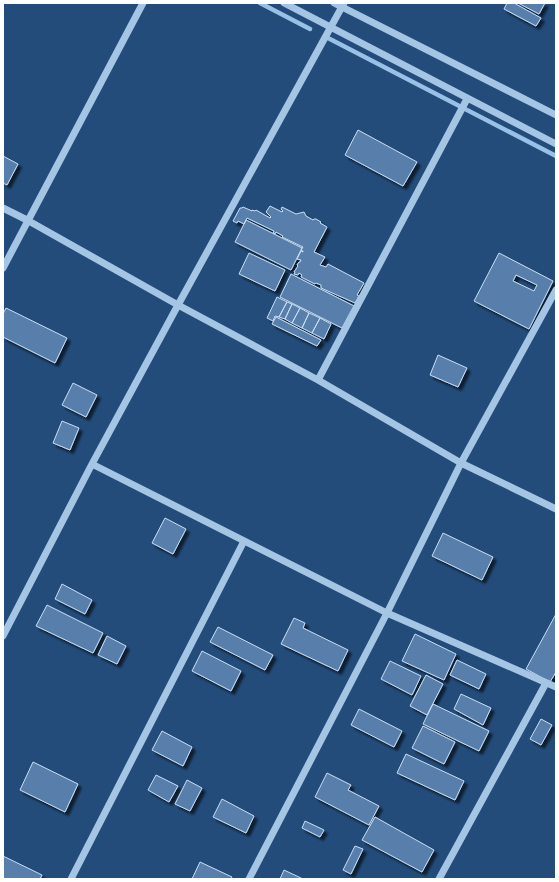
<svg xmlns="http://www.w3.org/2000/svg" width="559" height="882" viewBox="0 0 559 882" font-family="Roboto,sans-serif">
<defs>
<filter id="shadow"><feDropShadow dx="3.5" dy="3.5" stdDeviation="1" flood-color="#0009"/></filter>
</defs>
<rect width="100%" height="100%" fill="#234c7b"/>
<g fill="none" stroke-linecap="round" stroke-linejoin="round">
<path stroke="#99c0e6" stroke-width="4.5" d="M260,3L310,29
M328,38L556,156"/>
</g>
<path fill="#587fab" stroke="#c8def4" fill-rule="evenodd" filter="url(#shadow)" d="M507,3H514L541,18L536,26L504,9Z
M518,3H545L539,14Z
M358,130L417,162L403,186L345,155Z
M3,156L18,164L7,185L3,183Z
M270,206L282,212L283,211L281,209L282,207L296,214L304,212L306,216L313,220L314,219H316L321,222L320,223L327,227L314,252L325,257L320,265L326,267L328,264L364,283L357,295L359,296L355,303L321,288V285L316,283L315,284L301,277L302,275L299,273L298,275L294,274L295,272H294L298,266L297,265L299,262H300L301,260L297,259L301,251L303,252V251L301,250L303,247L282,237L283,236L276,232L275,234L273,233L274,231L247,218L244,224L238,221L237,223L233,221L240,208H242L243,207L252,211V210L255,211L256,210L270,218L271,217L266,212Z
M246,220L302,248L291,270L235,242Z
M249,253L285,270L275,291L239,274Z
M499,253L553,281L529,329L474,301ZM516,275L537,285L534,291L513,281Z
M291,274L354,306L342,328L280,297Z
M277,297L287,302L279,317L275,316L273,321L267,318Z
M287,302L292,304L285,319L279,317Z
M292,304L300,308L292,323L285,319Z
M6,308L67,338L55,363L3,337V314Z
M300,308L309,313L302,328L292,323Z
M309,313L320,318L312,333L302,328Z
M276,317L321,340L317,346L272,324Z
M320,318L331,324L324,339L312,333Z
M438,355L467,368L458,387L430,375Z
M73,383L97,395L86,417L62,405Z
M62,421L79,428L70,450L53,443Z
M165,518L186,529L173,554L152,543Z
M443,533L493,557L482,580L432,556Z
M62,584L92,600L85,614L55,599Z
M47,605L103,633L93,653L36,626Z
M556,614V672L550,682L526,669Z
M294,618L305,623L303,628L348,650L338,671L281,644Z
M218,627L273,655L265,670L210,642Z
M415,634L456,654L444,680L402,661Z
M107,636L126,646L117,664L98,655Z
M202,651L241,671L231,691L192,671Z
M457,660L486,674L479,689L450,675Z
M390,661L421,676L412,695L381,679Z
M426,675L443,684L427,715L410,706Z
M461,694L491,708L483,725L454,709Z
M433,704L489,731L479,751L423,724Z
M359,709L402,731L394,747L351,725Z
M541,719L552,725L541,745L530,739Z
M423,726L455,742L444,764L412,748Z
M162,731L192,747L183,766L152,750Z
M406,754L464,781L455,800L397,773Z
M33,762L78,784L65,812L20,790Z
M327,773L351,785L348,790L379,806L369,825L315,797Z
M156,775L178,786L169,802L148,790Z
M187,780L202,788L190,811L175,804Z
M222,799L254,816L246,833L213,817Z
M375,817L434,850L422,872L362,840Z
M305,821L324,830L320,837L302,828Z
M355,846L363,849L351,874L343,870Z
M3,856L42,875L40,879H3Z
M200,862L232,877L231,879H192Z
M284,870L303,879H280Z"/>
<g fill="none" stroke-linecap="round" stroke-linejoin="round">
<path stroke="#a5c5e5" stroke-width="7" d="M284,3L556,144
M334,3L556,115
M3,208L27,220L178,305L318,380L461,463L556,509
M3,268L143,3
M318,380L467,99
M92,464L387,613L556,687
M3,636L92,464L178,305L344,3
M71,879L244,541
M249,879L387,613L461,463L556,290
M439,879L546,683"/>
</g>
<rect width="559" height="882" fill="none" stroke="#ffffff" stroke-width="8"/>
</svg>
